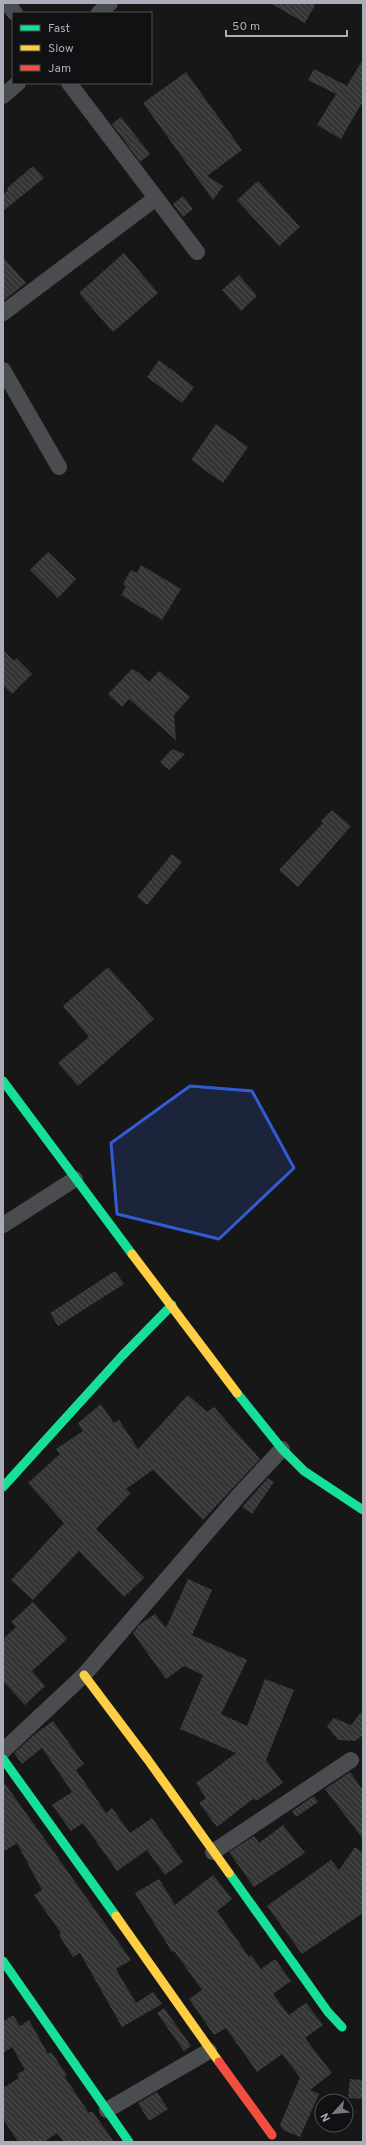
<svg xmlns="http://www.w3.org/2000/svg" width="366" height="2145" viewBox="0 0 366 2145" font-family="Overpass,sans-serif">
<defs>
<pattern id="building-back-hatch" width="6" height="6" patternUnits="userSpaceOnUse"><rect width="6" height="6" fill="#353536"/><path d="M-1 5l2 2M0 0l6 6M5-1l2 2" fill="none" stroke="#4f5051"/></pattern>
</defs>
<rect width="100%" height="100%" fill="#171717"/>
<path fill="url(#building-back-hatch)" d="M270,3H316L305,23Z
M363,59V101L341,139L317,125L336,94L308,80L314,69L347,86Z
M186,72L242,150L207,176L223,186L213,200L143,103Z
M121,117L150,154L140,162L112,124Z
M33,166L44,178L3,211V195L8,190L7,188Z
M258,181L300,227L279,246L237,200Z
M183,196L193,209L183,217L173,204Z
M124,253L158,293L113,332L79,293Z
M3,257L26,283L3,301Z
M239,275L257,296L241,311L222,290Z
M159,360L194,387L182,403L147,377Z
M216,424L248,447L223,483L191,460Z
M48,552L76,579L58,598L30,570Z
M141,565L181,589L162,620L121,595L126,587L123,584L131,570L137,573Z
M3,650L14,661L16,658L32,674L12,694L3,685Z
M132,669L138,672L149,682L159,671L190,697L174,715L176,740L129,699L122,707L108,694Z
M172,749L185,754L169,770L160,762Z
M332,810L351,826L298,887L279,870L323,823L321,821Z
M172,854L182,862L147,905L137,897Z
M108,967L154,1019L78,1086L58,1063L89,1037L63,1006Z
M115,1271L124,1284L58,1326L50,1313Z
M188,1395L207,1412L214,1407L260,1459L203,1520L153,1470L126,1489L131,1493L96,1529L144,1578L124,1597L79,1551L33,1600L11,1580L64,1523L28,1483L60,1454L56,1449L83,1431L78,1423L101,1404L114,1423L119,1420L138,1449Z
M268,1478L274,1482L252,1514L242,1507Z
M188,1579L212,1590L192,1635L247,1660L221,1714L247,1726L265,1679L294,1690L266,1760L283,1783L256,1801L254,1798L217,1827L199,1803L206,1798L196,1783L236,1753L180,1729L203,1675L184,1666L166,1679L133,1633L139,1625L155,1614L166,1628Z
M33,1602L67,1639L32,1671L45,1686L25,1705L3,1681V1639L16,1627L11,1622Z
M363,1710V1735L355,1741L338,1740L327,1726L334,1718L351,1725Z
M53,1721L84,1764L76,1770L106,1813L112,1808L130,1833L152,1818L183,1862L165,1875L147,1850L117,1871L83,1823L71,1831L52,1805L72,1792L42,1748L22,1764L14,1753L35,1734Z
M350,1772L363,1790V1839L325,1789Z
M3,1781L131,1960L116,1969L136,2003L153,1992L162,2004L122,2027L80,1953L73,1957L59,1935L61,1933L34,1895L42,1890L17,1843L3,1852Z
M314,1796L318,1802L296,1817L292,1811Z
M283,1825L305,1853L254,1887L229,1852L254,1836L259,1843Z
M355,1847L363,1853V1913L302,1954L267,1906L331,1860L339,1870Z
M213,1875L232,1899L217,1911L249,1957L251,1955L261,1969L275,1959L291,1981L273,1994L289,2015L306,2003L323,2025L305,2038L332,2073L310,2090L319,2094L300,2137L283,2130L280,2125L300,2077L282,2054L257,2072L226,2028L214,2035L189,1999L202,1990L174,1951L172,1952L135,1893L159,1879L175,1905Z
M164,2008L191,2046L184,2051L157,2013Z
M13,2015L20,2026L29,2020L48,2054L51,2052L67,2075L64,2076L89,2113L92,2111L114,2142H64L57,2133L44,2142H18L3,2119V2088L19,2078L17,2074L25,2070L12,2047L3,2053V2022Z
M350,2079L363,2080L362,2099L348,2098Z
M157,2092L168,2109L149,2121L138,2103Z"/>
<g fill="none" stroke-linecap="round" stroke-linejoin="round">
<path stroke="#4b4c50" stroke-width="16" d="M7,3L15,13
M99,13L110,3
M69,83L197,252
M3,96L18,83
M3,313L156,198
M3,370L59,467
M3,1225L75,1179
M3,1751L84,1675L240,1494L282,1449
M213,1852L351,1760
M107,2110L209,2051"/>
<path stroke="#16e098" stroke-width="9" d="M3,1081L132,1254
M237,1393L282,1449L304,1471L363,1510
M3,1487L122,1356L172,1305
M3,1759L116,1916
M229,1873L328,2012L342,2027
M3,1961L129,2142"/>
<path stroke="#ffcf43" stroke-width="9" d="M132,1254L237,1393
M84,1675L148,1760L229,1873
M116,1916L219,2062"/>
<path stroke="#f24e42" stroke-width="9" d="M219,2062L272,2135"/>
</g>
<path fill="#325cd3" fill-opacity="0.2" stroke="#325cd3" stroke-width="3" stroke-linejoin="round" d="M190,1086L252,1091L294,1168L219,1239L117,1214L111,1143Z"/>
<rect width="366" height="2145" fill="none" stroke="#a8adb8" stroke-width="8"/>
<rect x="12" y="12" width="140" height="72" fill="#111113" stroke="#4d4f55"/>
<rect x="20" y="25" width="20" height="6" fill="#16e098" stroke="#4d4f55"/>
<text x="48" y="32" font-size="12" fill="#a8adb8">Fast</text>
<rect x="20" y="45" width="20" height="6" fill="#ffcf43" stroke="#4d4f55"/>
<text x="48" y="52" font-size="12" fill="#a8adb8">Slow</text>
<rect x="20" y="65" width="20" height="6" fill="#f24e42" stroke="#4d4f55"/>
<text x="48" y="72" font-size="12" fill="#a8adb8">Jam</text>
<g transform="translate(334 2113) rotate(243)"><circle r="19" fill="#111113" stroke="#4d4f55"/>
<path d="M0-3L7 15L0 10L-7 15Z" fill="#757880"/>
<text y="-6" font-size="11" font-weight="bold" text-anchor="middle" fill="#a8adb8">N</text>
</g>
<path d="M226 30v6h121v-6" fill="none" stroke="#a8adb8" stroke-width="2"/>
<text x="232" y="30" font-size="12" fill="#a8adb8" stroke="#111113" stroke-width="3" paint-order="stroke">50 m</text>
</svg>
